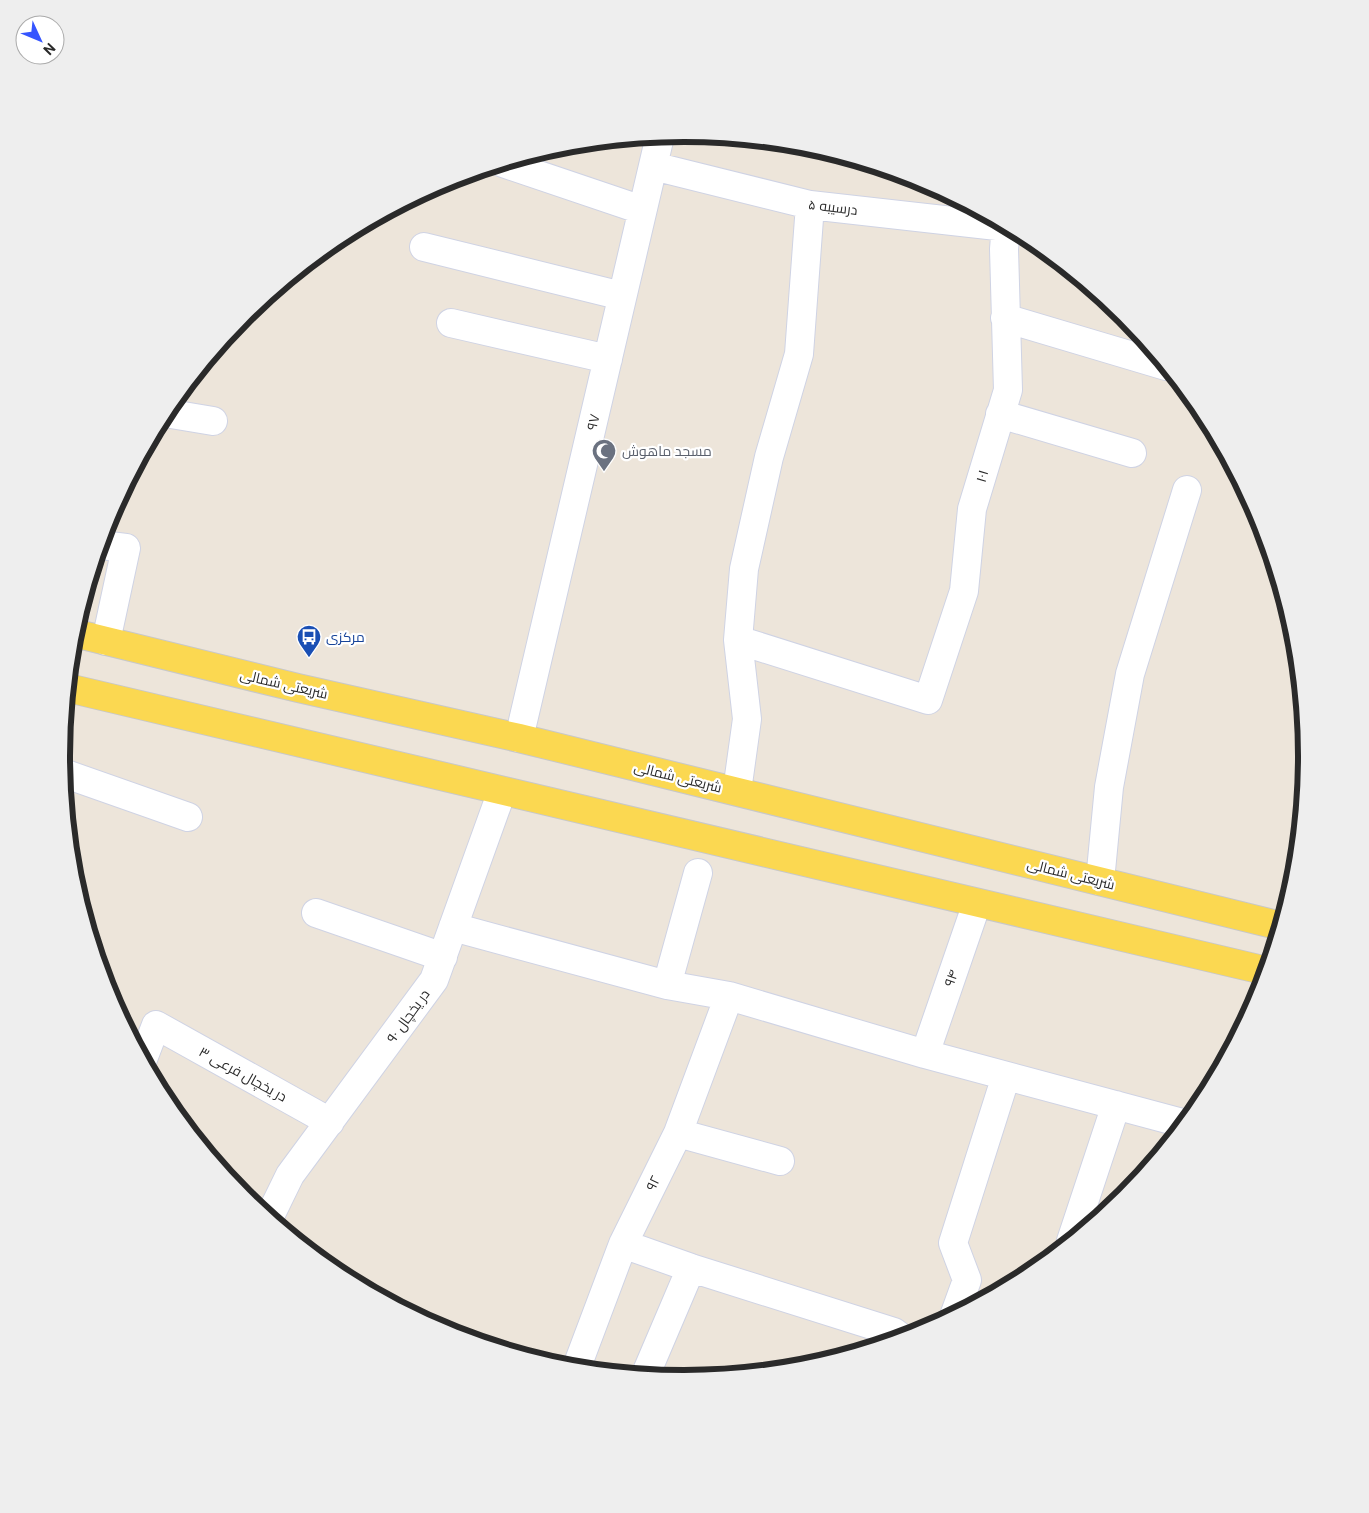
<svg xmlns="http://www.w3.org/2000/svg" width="1369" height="1513" viewBox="0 0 1369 1513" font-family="Roboto,Cairo,sans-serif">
<rect width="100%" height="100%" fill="#ede5da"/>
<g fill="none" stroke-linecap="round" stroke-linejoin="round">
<defs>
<path id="minor" d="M503,163L642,210
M653,166L810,205L1006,227L1016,231
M424,247L622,296
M1005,318L1166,366
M451,323L608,359
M165,413L213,421
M1000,414L1132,453
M101,545L126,548L106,641
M738,640L928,700L964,591L972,509L1008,390L1004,249L1006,225
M519,738L660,136
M63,773L188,817
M737,791L747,719L738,640L744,569L769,457L799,354L810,205
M1100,881L1109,787L1130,674L1187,490
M316,913L443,957
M453,927L667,985L729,996L925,1054L1186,1124
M667,985L698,873
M925,1054L977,903
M143,1059L156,1025L330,1122
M678,1133L780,1161
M269,1218L290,1175L434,980L502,791
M1071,1241L1116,1105
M623,1244L691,1268L894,1332L903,1339
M954,1316L967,1280L953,1243L1006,1076
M576,1369L623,1244L678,1133L729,996
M645,1376L691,1268"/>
<path id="major" d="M74,633L298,688L519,738L1281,926
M68,688L1267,971"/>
</defs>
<use href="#minor" stroke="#cfd3e4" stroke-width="30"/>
<use href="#major" stroke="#c8c8c8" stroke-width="30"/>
<use href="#minor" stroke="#fff" stroke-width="28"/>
<use href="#major" stroke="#fbd851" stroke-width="28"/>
</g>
<defs>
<symbol id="mosque-pin" viewBox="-11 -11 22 30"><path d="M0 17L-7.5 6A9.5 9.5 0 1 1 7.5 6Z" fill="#6b7280" stroke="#fff"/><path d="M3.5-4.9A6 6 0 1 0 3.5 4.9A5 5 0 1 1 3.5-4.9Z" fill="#fff"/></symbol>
<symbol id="bus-pin" viewBox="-11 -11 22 30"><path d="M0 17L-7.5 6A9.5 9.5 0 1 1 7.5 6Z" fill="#1a4fb4" stroke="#fff"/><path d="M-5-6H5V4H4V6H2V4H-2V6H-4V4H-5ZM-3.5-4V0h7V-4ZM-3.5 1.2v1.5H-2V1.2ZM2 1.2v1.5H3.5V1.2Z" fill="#fff"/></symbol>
</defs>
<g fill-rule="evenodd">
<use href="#mosque-pin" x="590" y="437" width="28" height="38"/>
<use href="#bus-pin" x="295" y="623" width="28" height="38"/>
</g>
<g text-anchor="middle" stroke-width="4.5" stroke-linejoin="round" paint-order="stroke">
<g font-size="14" fill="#2a2a2a" stroke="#fff">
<text transform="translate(833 207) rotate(7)" y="5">درسیبه ۵</text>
<text transform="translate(593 422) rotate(-77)" y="5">۹۷</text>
<text transform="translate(982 476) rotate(-74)" y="5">۱۰۱</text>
<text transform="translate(284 684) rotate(13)" y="5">شریعتی شمالی</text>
<text transform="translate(678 777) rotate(14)" y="5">شریعتی شمالی</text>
<text transform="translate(1071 874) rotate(14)" y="5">شریعتی شمالی</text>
<text transform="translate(951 978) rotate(-71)" y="5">۹۴</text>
<text transform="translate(408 1016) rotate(-54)" y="5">در یخچال ۹۰</text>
<text transform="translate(243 1074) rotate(29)" y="5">در یخچال فرعی ۳</text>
<text transform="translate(653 1183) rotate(-64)" y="5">۹۲</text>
</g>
<g font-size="14" fill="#5b616d" stroke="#fff" text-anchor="start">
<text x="622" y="456">مسجد ماهوش</text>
</g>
<g font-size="14" fill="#164399" stroke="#fff" text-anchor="start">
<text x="326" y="642">مرکزی</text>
</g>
</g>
<path d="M0 0H1369V1513H0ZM70 756a614 614 0 1 1 1228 0a614 614 0 1 1-1228 0Z" fill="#eee" fill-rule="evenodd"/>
<path fill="none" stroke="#2a2a2a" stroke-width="6" d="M70 756a614 614 0 1 1 1228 0a614 614 0 1 1-1228 0Z"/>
<g transform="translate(40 40) rotate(134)"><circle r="24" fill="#ffffff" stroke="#aaaaaa"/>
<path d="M0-4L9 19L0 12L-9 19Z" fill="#3555ff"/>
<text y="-8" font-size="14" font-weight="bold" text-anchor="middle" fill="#2a2a2a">N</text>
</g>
</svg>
